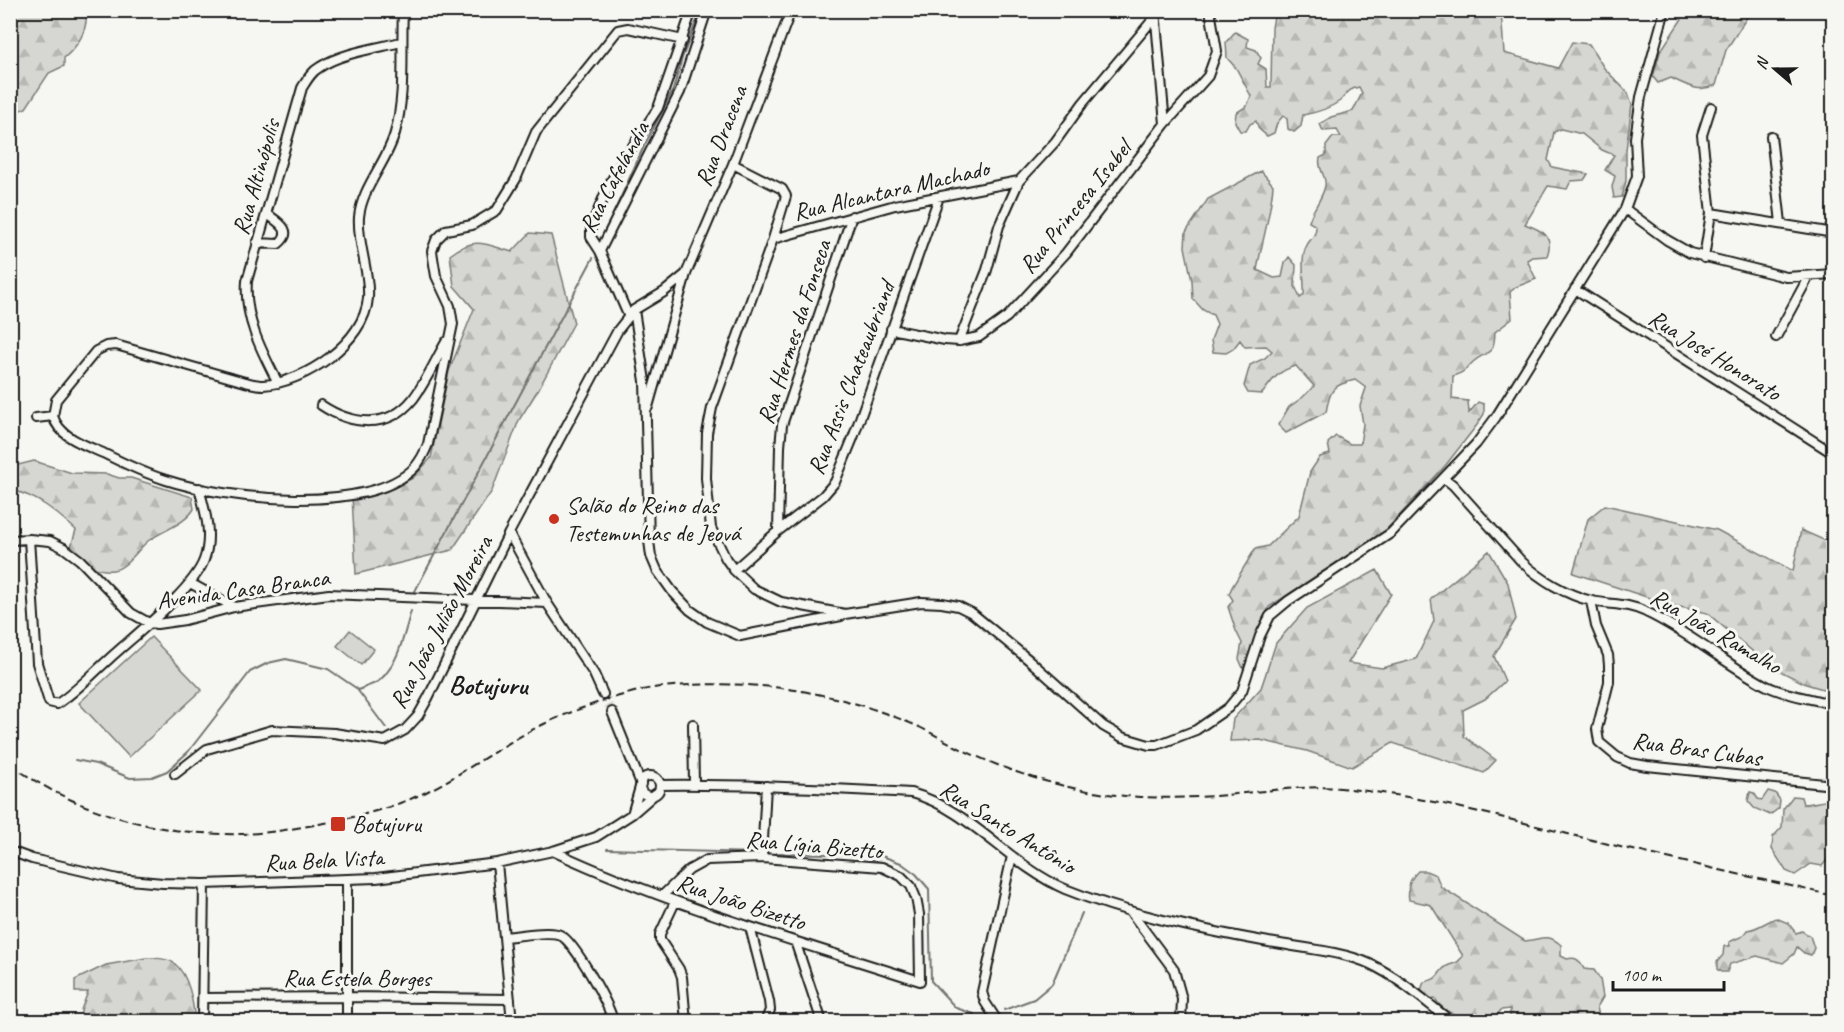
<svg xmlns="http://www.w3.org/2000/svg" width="1844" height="1032" viewBox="0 0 1844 1032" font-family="Caveat,sans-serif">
<defs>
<pattern id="forest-firs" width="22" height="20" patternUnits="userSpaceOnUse" patternTransform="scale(1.5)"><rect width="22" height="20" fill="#d6d6d2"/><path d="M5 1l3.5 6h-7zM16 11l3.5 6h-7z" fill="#b7b7b4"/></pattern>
</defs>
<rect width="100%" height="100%" fill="#f6f6f2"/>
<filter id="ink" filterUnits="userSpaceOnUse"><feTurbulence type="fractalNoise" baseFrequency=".0167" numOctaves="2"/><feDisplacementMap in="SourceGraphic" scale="12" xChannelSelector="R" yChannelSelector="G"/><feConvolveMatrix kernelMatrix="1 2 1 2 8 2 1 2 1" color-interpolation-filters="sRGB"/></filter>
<g filter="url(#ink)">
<path fill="#d6d6d2" stroke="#797977" stroke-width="1.5" d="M350,630L374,649L361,665L337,646Z
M151,637L202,690L129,757L79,703Z"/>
<path fill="url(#forest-firs)" stroke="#797977" stroke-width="1.5" d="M10,11H90L86,13C88,31 77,47 64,58V66L49,73L26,108L11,114Z
M1275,11H1501L1504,53L1558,68L1572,42L1589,44L1604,68L1628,93L1632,104L1626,150V181L1622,197L1614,198L1612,187L1615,176L1605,170L1614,155L1602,150L1582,134L1561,129L1554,132L1548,160L1552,167L1588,174L1584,180L1571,181L1567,189L1548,186L1525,224C1541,230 1555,235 1547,256L1532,257L1527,260L1536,279L1516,287L1510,292L1512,319L1495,332C1494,357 1488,349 1473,362C1465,370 1465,372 1453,376L1452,399L1468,401L1469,413L1478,402L1484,404V414L1477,425L1445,466L1386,530L1269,607L1255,638L1248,661L1243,668L1239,659L1242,643L1236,631L1228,607L1233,600L1229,594L1232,587L1255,549L1268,546L1299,516L1310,472L1320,457L1330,454L1328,443L1336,436L1350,444H1360L1363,424L1360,406L1366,388L1355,380C1333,385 1330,389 1326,412L1286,433L1278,425L1289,407L1303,397L1314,386L1296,366C1279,370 1272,380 1262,394L1248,393L1244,386L1250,365L1265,358L1272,351L1266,346L1245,347L1240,340L1233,349L1226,353L1213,352L1211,340L1217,324L1213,315L1203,310L1193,299L1192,281L1185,247L1186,232L1208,199L1261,171L1273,185C1271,214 1262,241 1257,270L1274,278L1282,277L1285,263L1289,257L1296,265L1295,286L1300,298L1304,295C1305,281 1300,259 1306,247C1310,238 1316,237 1316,226L1309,222C1312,209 1322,200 1325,186C1327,176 1317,169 1320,158L1326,155V146L1333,137H1341L1337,130L1323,131L1320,124L1331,117L1353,111L1362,93L1359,87C1346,90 1348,94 1340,101C1330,108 1315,113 1303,115L1301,126L1294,132L1288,129L1287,119L1283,116L1277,123L1274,133L1267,136L1259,129L1256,121L1250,124L1246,131H1240L1235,122L1236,113L1247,106L1251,96L1236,68L1227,58L1226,42L1235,32L1248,39L1247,47L1256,50L1261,58L1258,64L1266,69L1267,87H1271L1272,28Z
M1687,11H1751L1726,50L1716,85C1699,93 1688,86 1671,78L1658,83L1653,77L1660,52Z
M530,233L551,235L574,323L538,390L519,420L492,491L452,550L356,574L352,496L395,487L413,478L431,458L449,371L474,309L454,286L450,255C475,236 485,244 512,252Z
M34,461L72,473L107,474L119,478H131L192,497L194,509C184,525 163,530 148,541C137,550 126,569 113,570C96,572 83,562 69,553L76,530C56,512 38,496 11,490L10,467Z
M1605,505L1717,530L1793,571L1801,530L1833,544V692L1806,684L1770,666L1707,613L1671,605L1573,573L1588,519Z
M1489,551L1508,583L1516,619L1494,656L1505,681L1485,699L1463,710L1464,736L1496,760L1484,773L1393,743L1352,767L1307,751L1260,740L1230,741L1233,719L1261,688L1276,643L1307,608L1377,570L1391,594L1348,663L1382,668L1416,659L1434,621L1431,599Z
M1768,791L1775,793L1780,800L1779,808L1770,815L1754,808L1748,801L1750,792L1754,793L1758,799L1762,800Z
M1793,796L1801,797L1803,804C1814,804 1823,800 1834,800C1834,822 1839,850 1822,866L1811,864L1795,875L1786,871L1772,849L1773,837L1782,827L1783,809Z
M1418,871H1426L1436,875L1441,887L1525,941C1541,940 1546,932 1561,945V956L1567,959C1577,956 1579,961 1584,969L1594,970L1600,979L1603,997L1597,1007L1600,1021H1541L1539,1016L1536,1021H1510V1009L1501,1010L1495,1018C1474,1019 1446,1019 1435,998L1429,999L1421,990L1424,982C1443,978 1436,972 1447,966C1456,962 1456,965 1463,956L1431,905L1409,900C1407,887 1409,880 1418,871Z
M1776,918L1788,923L1796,933L1802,931L1810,936L1814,948L1811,955L1804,953L1797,947L1794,954L1783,963L1757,956L1730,964L1727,972H1721L1717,969V962L1723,955L1724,946H1730L1729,942L1743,936L1747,930C1758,929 1765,922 1776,918Z
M146,958C155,958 166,958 174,963C190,976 193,1003 195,1021H81V1010L88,992H75V980L106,965Z"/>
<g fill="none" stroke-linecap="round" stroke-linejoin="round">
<path stroke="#727271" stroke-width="2" d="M602,239L644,146L673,90L682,58L701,10
M414,593L593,258
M358,690C364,687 374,685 380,680C399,663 404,634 411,611
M75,760L96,764L130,778L152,777L167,771L188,752L250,672L268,663L286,659L328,669L356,688L386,728
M607,849L756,853
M776,853L879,855L901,863L916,874L929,889L931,981L956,1008L974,1014
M1004,1010L1034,999L1052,984L1082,913
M961,1022L962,1018"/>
<path stroke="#d5d5d2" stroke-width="8" stroke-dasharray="8 4" stroke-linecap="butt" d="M603,694L612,712"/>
<defs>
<path id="minor" d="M403,10C401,51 406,94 395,133C387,162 362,187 359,217C357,244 370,271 368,298C365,342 304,383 263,385C257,385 250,383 245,382L116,345L106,346L96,351L56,400L53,416C59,437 85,445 103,453C123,463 144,473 166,480C224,499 369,516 415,467C421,460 425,452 428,444L453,324L450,306L436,276L434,264L432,251L436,240L446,230L472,225L497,210L516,179L536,132L618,30L628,28L683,40
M1155,10L1165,124
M1771,136L1781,223
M733,164L782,189L786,196L773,239L712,408L707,433L706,478L711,528L726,559L734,570L754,589L781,602L845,614L921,602L942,603L958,606L972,613L1029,660L1103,726L1122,737L1149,745H1157L1196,730L1228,708L1242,691L1260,636L1270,616L1288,601L1391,533L1476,444L1496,417L1625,209L1637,176L1635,138L1641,97L1665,10
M1625,209L1667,240L1690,253L1786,277L1834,274
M1711,213L1834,233
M773,239L895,205L1019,181
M257,243L278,244C295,231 278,222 267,214
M600,251L680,92L707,10
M1704,258L1711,213L1702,135L1711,107
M1575,289L1834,454
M634,310L645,381L649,541L651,556L657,570L672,591L690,610L707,622L740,636L841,616
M628,315L600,251L591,237V227L608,187L619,167L658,108L692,10
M891,329L945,340L959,341L979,337L1007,317L1066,253L1165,124L1208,76L1217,51L1210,10
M1776,337L1809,276
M959,341L987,270L999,226L1019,181L1055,142L1083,103L1155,17
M278,383C261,350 244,318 247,281L302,88C307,80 311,72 320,67C341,53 377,48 401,42
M321,405C351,425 388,430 413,399C426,382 435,361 446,342
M648,407L686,274L733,164L791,10
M36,418L53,416
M1444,478L1453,485L1521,561C1540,579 1566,595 1592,601C1611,605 1628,603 1646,612C1689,632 1725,664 1767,686C1787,696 1812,698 1834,705
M778,531L780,447L782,425L852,216
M509,533L547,603L594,674L603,694
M29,539L37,663L49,702L57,704C76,692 92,674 109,659C134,636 193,590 204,560C213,535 205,511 199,488
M10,540L29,539L50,541L64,548L80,560L131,613L149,623L157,624L185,620L234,607L329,594L547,603
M734,570L778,531L823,496L835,482L853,438L939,197
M190,583L234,607
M1591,601L1596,626L1608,655L1609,665V682L1597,729L1599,742L1617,757L1630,763L1647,766L1834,785
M612,712L641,784
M693,724L694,784
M175,774L207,749L272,730L334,733L385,741L405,730L418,716L428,698L509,533L618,330L634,310L664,292L686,274
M640 786a10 10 0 1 1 20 0a10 10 0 1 1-20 0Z
M660,785C744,784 827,788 911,793C970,809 1009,865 1065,889C1127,914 1197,929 1263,941C1293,947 1344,951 1370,964C1400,978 1426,1002 1452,1022
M633,811L640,787
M10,851L32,859L118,879L163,883L204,884L376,878L497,863L553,851L596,837L632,814L655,794
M553,851C671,906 796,941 920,981L919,914L916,898L911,886L901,876L882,867L762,858L707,860L689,870L662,896
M762,858L766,786
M497,863L512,1022
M675,902L660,934V940L679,969L682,977L686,1022
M1130,911L1174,970L1182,999L1181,1022
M750,927L769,1001L770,1010L765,1022
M505,937C517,936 550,930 560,935C574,941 611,1007 613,1022
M795,941L822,1022
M203,998L347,997L510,999
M202,1022L204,884
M347,1022V880
M998,1022L985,1002L982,992L1012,856"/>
</defs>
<use href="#minor" stroke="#1c1c1c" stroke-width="12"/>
<use href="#minor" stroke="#f6f6f2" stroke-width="8"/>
<path stroke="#1c1c1c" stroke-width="2" stroke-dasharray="9 4.5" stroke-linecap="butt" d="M10,764C71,809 149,833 225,834C257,835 288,830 319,824C357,817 394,808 428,791C468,771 504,743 544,724C567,713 592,704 616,697C631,693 647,688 662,687C748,679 825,688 905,721C926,729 945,741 965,751C999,767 1036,780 1073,788C1113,797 1156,799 1197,797C1248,795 1298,783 1349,789C1431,797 1511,820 1592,840C1672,860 1753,877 1834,896"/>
</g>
</g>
<g fill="#c8321e" stroke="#f6f6f2" stroke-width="2">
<circle cx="554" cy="519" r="6"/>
<rect x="330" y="816" width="16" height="16" rx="3"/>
</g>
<g text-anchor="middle" stroke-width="6" stroke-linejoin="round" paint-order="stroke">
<g font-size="24" fill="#1c1c1c" stroke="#f6f6f2">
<text transform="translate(721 136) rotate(-69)" y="8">Rua Dracena</text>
<text transform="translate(256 177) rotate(-74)" y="8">Rua Altinópolis</text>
<text transform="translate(614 177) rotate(-62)" y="8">Rua Cafelândia</text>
<text transform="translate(891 190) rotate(-13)" y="8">Rua Alcantara Machado</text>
<text transform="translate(1075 207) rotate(-51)" y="8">Rua Princesa Isabel</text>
<text transform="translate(794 332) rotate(-72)" y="8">Rua Hermes da Fonseca</text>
<text transform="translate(1715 355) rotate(32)" y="8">Rua José Honorato</text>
<text transform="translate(851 378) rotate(-69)" y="8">Rua Assis Chateaubriand</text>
<text transform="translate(243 589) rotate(-8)" y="8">Avenida Casa Branca</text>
<text transform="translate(441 622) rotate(-62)" y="8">Rua João Julião Moreira</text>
<text transform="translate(1716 631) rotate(30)" y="8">Rua João Ramalho</text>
<text transform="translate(1697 749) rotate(8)" y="8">Rua Bras Cubas</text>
<text transform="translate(1008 827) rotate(32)" y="8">Rua Santo Antônio</text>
<text transform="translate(814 845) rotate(5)" y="8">Rua Lígia Bizetto</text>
<text transform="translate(324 860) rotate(-3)" y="8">Rua Bela Vista</text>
<text transform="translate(741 902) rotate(18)" y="8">Rua João Bizetto</text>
<text x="357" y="986">Rua Estela Borges</text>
</g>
<g font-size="24" fill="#1c1c1c" stroke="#f6f6f2" text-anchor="start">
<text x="566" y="513">Salão do Reino das<tspan x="566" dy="28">Testemunhas de Jeová</tspan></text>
<text x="352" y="832">Botujuru</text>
</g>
<g font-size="27" font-weight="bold" fill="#1c1c1c" stroke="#f6f6f2">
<text x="488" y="694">Botujuru</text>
</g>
</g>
<rect width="1844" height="1032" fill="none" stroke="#f6f6f2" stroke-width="36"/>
<rect x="18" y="18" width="1808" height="996" fill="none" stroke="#1c1c1c" stroke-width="2" filter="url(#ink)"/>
<g transform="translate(1775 69) rotate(290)" stroke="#f6f6f2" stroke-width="4.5" paint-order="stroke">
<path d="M0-4.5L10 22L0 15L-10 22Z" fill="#1c1c1c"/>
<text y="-9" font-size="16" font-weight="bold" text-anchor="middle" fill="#1c1c1c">N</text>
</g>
<path d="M1613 981v9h111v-9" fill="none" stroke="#1c1c1c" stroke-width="3"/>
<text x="1622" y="981" font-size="18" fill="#1c1c1c" stroke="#f6f6f2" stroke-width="4.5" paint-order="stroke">100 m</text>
</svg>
